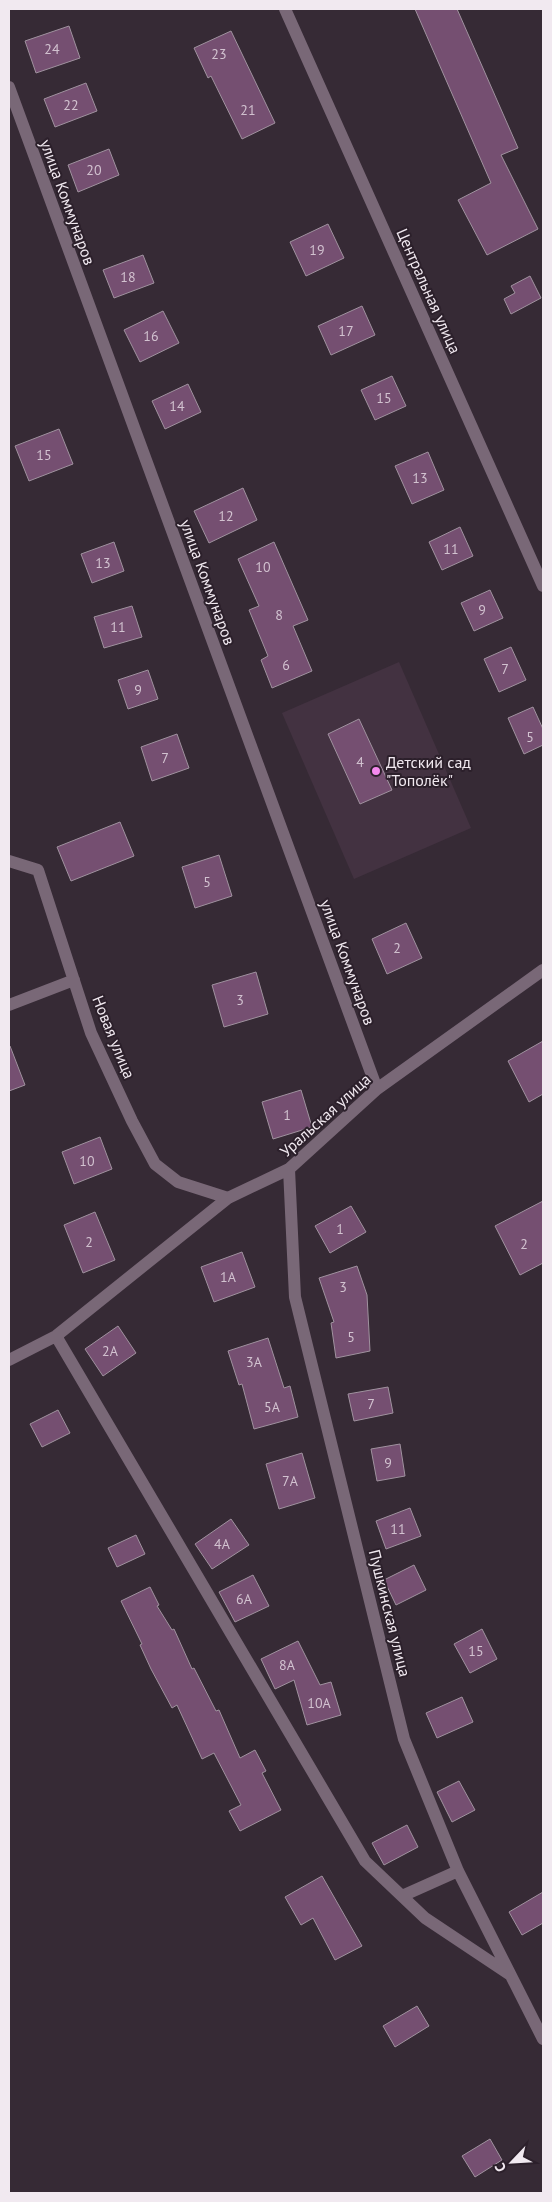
<svg xmlns="http://www.w3.org/2000/svg" width="552" height="2202" viewBox="0 0 552 2202" font-family="'PT Sans',sans-serif">
<rect width="100%" height="100%" fill="#362a35"/>
<path fill="#433241" d="M399,662L471,828L354,879L282,713Z"/>
<path fill="#754f71" stroke="#a0929f" d="M415,9H457L518,148L501,155L538,229L487,255L458,200L491,183Z
M69,26L80,58L36,73L25,41Z
M231,31L275,123L242,139L211,76L208,78L194,48Z
M86,83L97,111L55,127L44,99Z
M109,149L119,175L78,192L68,165Z
M328,224L344,258L306,276L290,242Z
M143,255L154,283L114,298L103,270Z
M530,276L541,298L511,314L504,299L515,293L511,286Z
M362,306L375,335L331,355L318,326Z
M163,311L179,343L140,362L124,330Z
M392,376L406,406L375,420L361,390Z
M188,384L201,412L165,429L152,401Z
M59,429L73,464L29,481L15,446Z
M428,452L444,490L412,504L395,466Z
M243,488L257,520L209,543L194,511Z
M460,527L473,556L442,570L429,542Z
M114,542L124,571L92,583L81,554Z
M274,542L308,620L293,626L312,671L272,688L261,660L268,656L249,610L259,606L238,559Z
M490,590L503,618L474,631L461,603Z
M132,606L142,637L104,648L94,617Z
M511,647L526,680L499,692L484,659Z
M148,670L158,699L128,709L118,680Z
M533,707L543,729V745L524,754L508,718Z
M359,719L392,790L360,804L328,734Z
M177,734L189,768L152,781L141,747Z
M120,822L134,856L71,881L57,847Z
M219,855L232,896L195,908L182,867Z
M406,923L422,958L387,974L372,939Z
M256,972L268,1014L224,1027L212,985Z
M543,1041V1094L529,1102L508,1061Z
M9,1046H10L25,1085L9,1091Z
M301,1090L312,1127L273,1139L262,1102Z
M100,1137L112,1169L74,1184L62,1152Z
M543,1201V1263L520,1275L495,1226Z
M351,1206L366,1232L330,1253L315,1226Z
M95,1212L115,1260L83,1273L64,1225Z
M242,1252L255,1287L214,1302L201,1267Z
M357,1266L367,1295L370,1351L336,1358L331,1323L334,1322L319,1278Z
M118,1326L136,1353L103,1376L85,1349Z
M268,1338L284,1388L290,1386L298,1417L254,1429L242,1384L239,1385L228,1351Z
M388,1387L393,1413L354,1421L348,1394Z
M58,1410L70,1433L42,1447L30,1424Z
M400,1444L405,1476L377,1481L371,1449Z
M302,1453L315,1498L279,1509L266,1464Z
M410,1508L421,1536L386,1549L376,1521Z
M231,1519L249,1545L212,1569L195,1544Z
M136,1535L145,1554L117,1567L108,1548Z
M414,1565L426,1590L396,1605L384,1580Z
M253,1575L269,1606L235,1622L219,1592Z
M150,1587L159,1605L157,1606L172,1630L174,1629L192,1669L194,1668L216,1711L219,1710L240,1758L255,1750L266,1771L262,1773L281,1810L240,1831L229,1811L241,1805L214,1753L202,1759L177,1705L172,1708L151,1669L140,1645L142,1644L121,1601Z
M482,1629L497,1659L470,1673L454,1644Z
M298,1641L320,1685L331,1682L341,1715L307,1725L294,1680L275,1689L261,1659Z
M462,1697L473,1722L437,1738L426,1713Z
M459,1781L475,1810L452,1822L437,1792Z
M407,1825L418,1847L384,1865L372,1843Z
M322,1876L362,1946L335,1960L313,1918L301,1925L285,1897Z
M543,1892V1923L522,1935L509,1912Z
M417,2006L429,2026L395,2047L383,2026Z
M490,2139L502,2160L475,2177L462,2156Z"/>
<g fill="none" stroke-linecap="round" stroke-linejoin="round">
<path stroke="#796877" stroke-width="12" d="M285,9L543,586
M9,87L377,1089
M9,861L38,870L91,1033L132,1121L155,1164L178,1182L228,1198
M9,1005L74,980
M289,1169L295,1297L404,1739L458,1871L543,2039
M56,1336L365,1861L425,1918L509,1974
M9,1360L56,1336L228,1198L289,1169L377,1089L543,970
M402,1896L458,1871"/>
</g>
<circle fill="#f589ee" stroke="#2c202b" stroke-width="2" cx="376" cy="771" r="5"/>
<g text-anchor="middle" stroke-width="4" stroke-linejoin="round" paint-order="stroke">
<g font-size="14" fill="#d2c2d0">
<text x="52" y="54">24</text>
<text x="219" y="59">23</text>
<text x="71" y="110">22</text>
<text x="248" y="115">21</text>
<text x="94" y="175">20</text>
<text x="317" y="255">19</text>
<text x="128" y="282">18</text>
<text x="346" y="336">17</text>
<text x="151" y="341">16</text>
<text x="384" y="403">15</text>
<text x="177" y="411">14</text>
<text x="44" y="460">15</text>
<text x="420" y="483">13</text>
<text x="226" y="521">12</text>
<text x="451" y="554">11</text>
<text x="103" y="568">13</text>
<text x="263" y="572">10</text>
<text x="482" y="615">9</text>
<text x="279" y="620">8</text>
<text x="118" y="632">11</text>
<text x="286" y="670">6</text>
<text x="505" y="674">7</text>
<text x="138" y="695">9</text>
<text x="530" y="742">5</text>
<text x="165" y="763">7</text>
<text x="360" y="767">4</text>
<text x="207" y="887">5</text>
<text x="397" y="953">2</text>
<text x="240" y="1005">3</text>
<text x="287" y="1120">1</text>
<text x="87" y="1166">10</text>
<text x="340" y="1234">1</text>
<text x="89" y="1247">2</text>
<text x="524" y="1249">2</text>
<text x="228" y="1282">1А</text>
<text x="343" y="1292">3</text>
<text x="351" y="1342">5</text>
<text x="110" y="1356">2А</text>
<text x="254" y="1367">3А</text>
<text x="371" y="1409">7</text>
<text x="272" y="1412">5А</text>
<text x="388" y="1468">9</text>
<text x="290" y="1486">7А</text>
<text x="398" y="1534">11</text>
<text x="222" y="1549">4А</text>
<text x="244" y="1604">6А</text>
<text x="476" y="1656">15</text>
<text x="287" y="1670">8А</text>
<text x="319" y="1708">10А</text>
</g>
<g font-size="16" fill="#f1e9f0" stroke="#2c202b">
<text transform="translate(68 202) rotate(70)" y="6">улица Коммунаров</text>
<text transform="translate(429 291) rotate(66)" y="6">Центральная улица</text>
<text transform="translate(208 582) rotate(70)" y="6">улица Коммунаров</text>
<text transform="translate(348 962) rotate(70)" y="6">улица Коммунаров</text>
<text transform="translate(114 1037) rotate(68)" y="6">Новая улица</text>
<text transform="translate(325 1115) rotate(-42)" y="6">Уральская улица</text>
<text transform="translate(390 1613) rotate(76)" y="6">Пушкинская улица</text>
</g>
<g font-size="16" fill="#f1e9f0" stroke="#2c202b" text-anchor="start">
<text x="386" y="768">Детский сад<tspan x="386" dy="18">"Тополёк"</tspan></text>
</g>
</g>
<rect width="552" height="2202" fill="none" stroke="#f1e9f0" stroke-width="20"/>
<g transform="translate(512 2162) rotate(245)" stroke="#2c202b" stroke-width="4" paint-order="stroke">
<path d="M0-4L9 19L0 12L-9 19Z" fill="#f1e9f0"/>
<text y="-8" font-size="14" font-weight="bold" text-anchor="middle" fill="#f1e9f0">С</text>
</g>
</svg>
